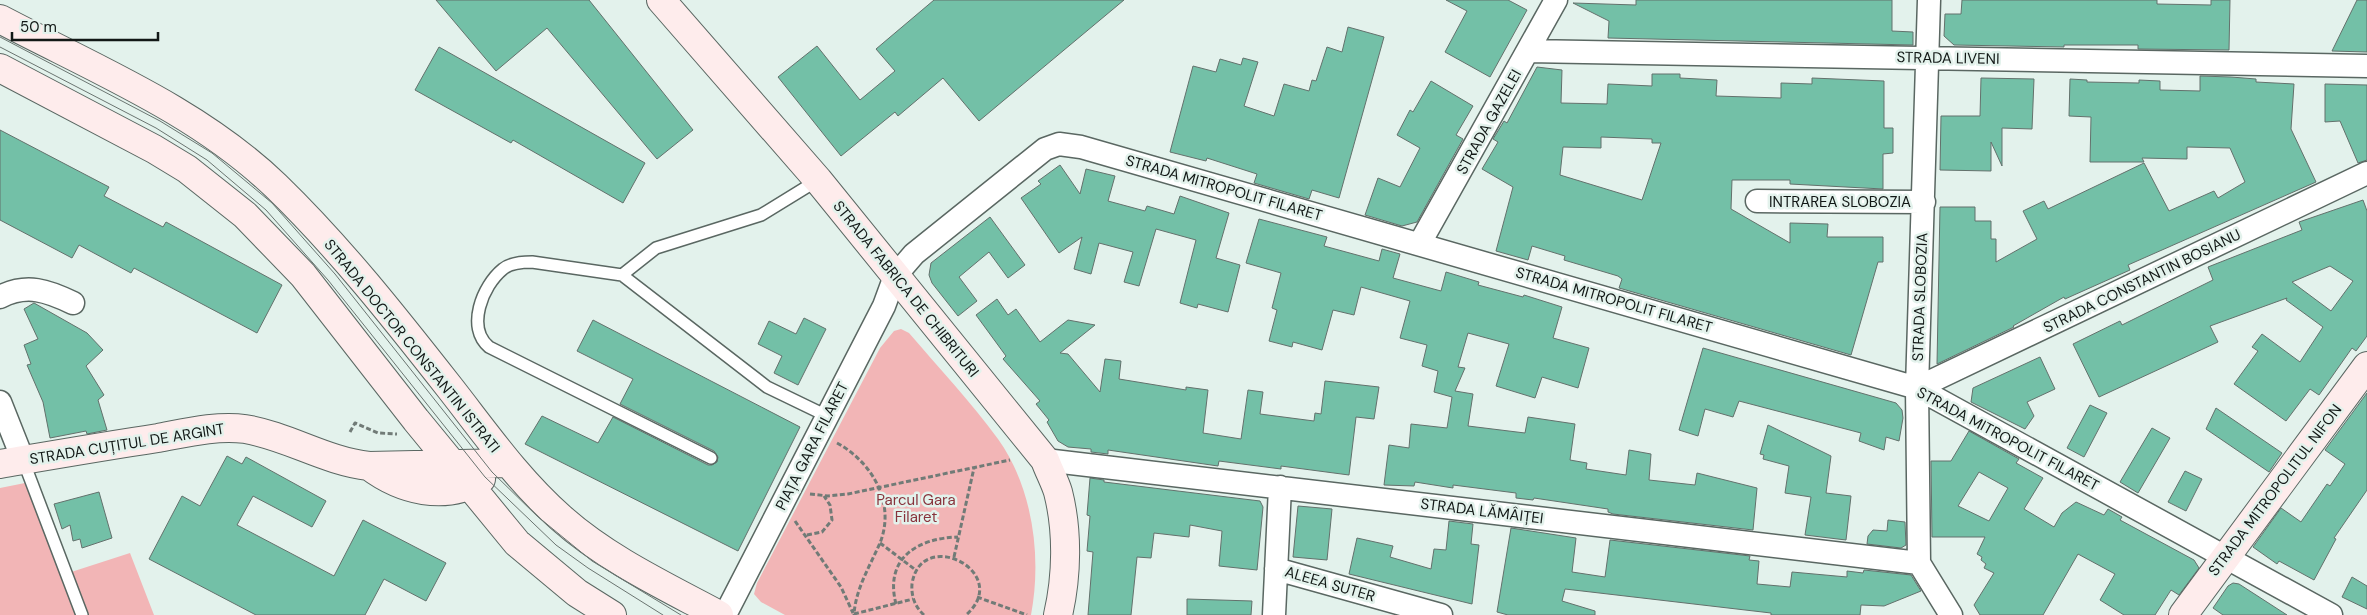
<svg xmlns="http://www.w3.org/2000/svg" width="2367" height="615" viewBox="0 0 2367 615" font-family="'DM Sans',sans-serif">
<rect width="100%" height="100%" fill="#e3f2ec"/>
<path fill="#f2b5b6" d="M901,329L909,333C939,368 971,402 998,439C1033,488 1042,557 1031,615H785L761,602L754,594L757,583L880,348L894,331Z
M30,482L62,575L130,553L154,615H0V488Z"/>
<path fill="#73c0a7" stroke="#63716c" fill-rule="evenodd" d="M436,0H589L693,130L657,159L547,28L496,71Z
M934,0H1124L979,121L943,78L898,116L895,112L841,156L778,77L817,46L860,100L895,71L876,49Z
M1446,0H1508L1527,10L1490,77L1445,52L1467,11Z
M1636,0H1892V31L1913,32V45L1608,38L1609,21L1573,3L1636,5Z
M1962,0H2157V4L2211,5V0H2230L2229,50L2138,49V45H2064V47L1954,45L1944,36L1945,14H1961Z
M2357,0H2367V52L2332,51Z
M1348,27L1384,37L1339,198L1312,190L1309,199L1254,183L1257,174L1207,158L1206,161L1170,152L1193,66L1216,72L1220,59L1241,65L1243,58L1258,62L1244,106L1274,116L1284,84L1309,91L1312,80L1316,81L1327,47L1342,52Z
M439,47L645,163L623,203L513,140L511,143L415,90Z
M1537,67L1562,70L1561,103L1607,104L1608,84L1652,86V74H1680V78L1717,80L1716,96L1781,98V83L1812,84V78L1884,81V128H1893V153L1883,154V189L1790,184V180H1732L1731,209L1790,243V223L1828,224L1827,237H1883V262H1878L1851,355L1619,288L1622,279L1618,276L1564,260L1565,256L1532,246L1528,260L1496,251L1513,187L1482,169L1498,142L1493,139L1504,121L1507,123ZM1601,137L1652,139V143H1661L1642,200L1560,175L1563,147L1601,148Z
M2200,76L2231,77L2256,79V82L2294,84L2291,129L2316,182L2128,265L2130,270L2065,299L2064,297L2013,326L2014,327L1937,364L1940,207H1975V221H1991V239H1996V262L2037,239L2023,211L2044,201L2048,209L2144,163L2169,211L2214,191L2218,198L2245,182L2230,148L2187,147V159L2142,158L2144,162H2090L2091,117L2069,116L2070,79L2087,80V82L2139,83V80L2160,81V90L2200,91Z
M1981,78L2034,79L2032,129L2002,128V166L1991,142V171L1940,170L1941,116H1980Z
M1431,81L1473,106L1456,135L1463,139L1417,222L1402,226L1365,215L1378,178L1400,187L1420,148L1397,135L1410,110L1413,112Z
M2325,84L2367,85V160L2358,163L2340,121L2325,122Z
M0,130L109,187L104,196L163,227L166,222L282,285L257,333L134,268L131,273L79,245L72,258L0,220Z
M1060,165L1080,194L1086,169L1115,176L1108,201L1145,211L1147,206L1174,214L1180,196L1229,213L1216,258L1240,265L1228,312L1198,304L1197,308L1180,303L1196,240L1156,229L1139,286L1124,282L1133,252L1099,243L1091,274L1074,269L1082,237L1059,253L1021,198L1041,184L1038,181Z
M2363,200L2367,211V336L2356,351L2352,348L2319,395L2310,389L2286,421L2234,384L2258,351L2252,347L2262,334L2300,362L2323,327L2286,300L2287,298L2210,326L2218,342L2099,397L2073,344L2120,321L2122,325L2213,280L2208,267L2302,230L2299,222ZM2330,266L2353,281L2331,311L2292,282Z
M990,217L1025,265L1008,278L989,252L959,277L977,301L958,316L932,283L929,275L931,263Z
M1259,219L1327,237L1324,246L1379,261L1382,249L1400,254L1393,278L1441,291L1446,272L1479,282L1478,285L1523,297L1524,295L1562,307L1553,338L1589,348L1578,388L1542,377L1535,398L1496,386L1509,344L1468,333L1458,367L1465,368L1455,391L1473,394L1468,426L1525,433L1528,417L1575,424L1570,460L1587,463L1586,469L1626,475L1629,450L1651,454L1649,480L1695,485L1697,473L1757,488L1753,530L1613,514L1608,512V509L1534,498L1533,500L1516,498V493L1453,485V488L1415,482L1414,486L1384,485L1389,445L1409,448L1411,424L1447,428L1452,397L1434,392L1438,371L1422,366L1427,345L1400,338L1410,301L1361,287L1354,315L1333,310L1322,350L1293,342L1292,347L1269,341L1277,310L1272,308L1281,273L1246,263Z
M997,299L1008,315L1016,309L1040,342L1068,320L1095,325L1060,353L1068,354L1100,392L1105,359L1121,361L1119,379L1186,390V387L1208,390L1203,433L1241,439L1248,390L1263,392L1260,414L1314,421L1315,413L1321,414L1325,381L1379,387L1374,419L1356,417L1349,475L1281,466V469L1219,461L1218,466L1108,450V454L1091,452V449L1068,447L1058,441L1047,422L1049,420L1036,404L1040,401L1003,359L1006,356L976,315Z
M34,303L87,333L103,350L86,366L104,395L98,400L107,430L87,434L86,431L50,438L43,402L27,365L31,364L24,345L38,339L24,309Z
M804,318L826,329L798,385L774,373L782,356L758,344L769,321L796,334Z
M593,320L800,427L738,551L525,444L542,416L598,443L613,417L708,465H712L717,462L718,457L714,451L620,404L633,379L577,351Z
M1703,348L1896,403L1902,410L1903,418L1899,441L1886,437L1884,450L1859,441L1861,433L1739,401L1733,417L1705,409L1698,436L1679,430Z
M2040,357L2055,389L2027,402L2034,416L2025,429L1971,402L1973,388Z
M2367,393V490L2334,538L2336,539L2314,580L2279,561L2277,564L2253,547L2281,508L2301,522L2327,484L2330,486L2345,464L2325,450Z
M2090,405L2107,413L2084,457L2067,448Z
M2216,408L2282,453L2269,472L2206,429Z
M1768,425L1831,456L1826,493L1851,496L1846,540L1805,535L1811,497L1785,493L1789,466L1763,459L1764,455L1760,454Z
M2152,428L2170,438L2138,493L2120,482Z
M1969,431L2019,459L2016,463L2043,478L2024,509L2054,527L2062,513L2076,502L2104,515L2108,509L2122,517L2120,520L2194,560L2199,568L2179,595L2171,590L2155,615H2124L2100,600L2115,574L2078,554L2043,615H1980L1974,605L1994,573L1984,568L1986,564L1981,560L1982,557L1977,554L1985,537H1932L1931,461H1951ZM1979,472L2008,488L1989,521L1958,506Z
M227,456L242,464L246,457L326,501L312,527L253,496L237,525L334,576L363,520L446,563L426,601L384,579L365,615H256L149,559L182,496L200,506Z
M2185,471L2202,479L2186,511L2168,502Z
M1090,478L1104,480V482L1260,501L1263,507L1257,570L1219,566L1222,531L1190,525L1189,537L1154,533L1151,558L1137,557L1131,615H1088L1093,552L1087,551L1090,516L1087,515Z
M99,492L112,538L82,548L80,539L73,541L70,525L62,529L54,504Z
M1298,506L1332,509L1327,560L1293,557Z
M1888,520L1905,522L1906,545L1901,548L1867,544L1868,536L1873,530L1887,531Z
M1449,521L1473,524L1471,544L1479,545L1472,604L1349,574L1357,538L1393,546L1390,557L1431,569L1434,549L1446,550Z
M1511,528L1576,538L1572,572L1605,577L1610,540L1750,556L1749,560L1759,561L1757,584L1790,587L1792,572L1847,577V571L1863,573L1864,570L1911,575L1921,591L1884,606L1861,605L1860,615H1771V613L1565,589L1562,601L1595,611V615H1508L1497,612Z
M2352,577L2367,586V609L2342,597Z
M2233,583L2239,584L2287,615H2223L2213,608L2228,586Z
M1187,599L1252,601L1251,615H1187Z"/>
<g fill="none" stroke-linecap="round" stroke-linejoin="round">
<defs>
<path id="lane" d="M622,275L656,248L761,215L818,180
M711,458L489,347C466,328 482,286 503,269C510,263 523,262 532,262L622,275L767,387L827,416
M23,460L82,615"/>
<path id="street" d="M1929,0L1917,388L1919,563L1951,615
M1528,51L2367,66
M1757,201L1924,202
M1420,243L1556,0
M0,297C27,283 48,291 73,303
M1917,388L2367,173
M0,402L23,460
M1045,460L1919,563
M1276,569L1441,615
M725,615L884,306L895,276L914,254L1045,149L1059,144L1081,147L1917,388L2331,615
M1274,615L1280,487"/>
<path id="secondary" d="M661,0L818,180L1045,460C1049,471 1055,482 1058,492C1068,531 1067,576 1058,615
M0,19C95,69 198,111 276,186C340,248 395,318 450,388C486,434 517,479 561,518C607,559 665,586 719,615
M0,68L154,149L187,169L245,215L303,275L416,420L517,543L577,593L612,615
M0,464C53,455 105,446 158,438C185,433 217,425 245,429C288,436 325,461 369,466L506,463
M369,466C401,490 445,502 481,479
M2183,615L2367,366"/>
</defs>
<use href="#lane" stroke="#5a6762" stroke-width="14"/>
<use href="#street" stroke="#5a6762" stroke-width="25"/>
<use href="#secondary" stroke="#5a6762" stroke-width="30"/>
<path stroke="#717b77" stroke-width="3" stroke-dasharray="5 2.5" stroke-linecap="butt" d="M350,432L355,423L378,433L397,434
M837,443C872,462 896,503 880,543C870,566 856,588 854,614L913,599
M810,494L828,496L848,494L1010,460
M795,521L841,587L853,613
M807,535L822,532L832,520L830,505L824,496
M880,543L917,571
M954,557L974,468
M977,597L1027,615
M896,604C884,558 918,538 958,537
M924,615C915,607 911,596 912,584C921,525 1014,573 966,615"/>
<use href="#lane" stroke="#fff" stroke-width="11"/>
<use href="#street" stroke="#fff" stroke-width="22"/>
<use href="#secondary" stroke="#feecec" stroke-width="28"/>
<path stroke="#6a7470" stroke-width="1" d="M0,37L160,121L212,153L272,203L335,274L492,472L537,516L592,561L681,615
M0,47L156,128L207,160L266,210L328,280L485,477L556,545L588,568L663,615"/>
</g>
<g text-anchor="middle" stroke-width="5" stroke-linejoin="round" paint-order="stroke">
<g font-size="15" fill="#121816" stroke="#e3f2ec">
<text transform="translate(1948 58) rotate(1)" y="5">STRADA LIVENI</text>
<text transform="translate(1489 122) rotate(-61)" y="5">STRADA GAZELEI</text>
<text transform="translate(1224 188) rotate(16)" y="5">STRADA MITROPOLIT FILARET</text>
<text x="1840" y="207">INTRAREA SLOBOZIA</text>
<text transform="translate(2142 281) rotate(-26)" y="5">STRADA CONSTANTIN BOSIANU</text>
<text transform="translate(906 289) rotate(51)" y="5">STRADA FABRICA DE CHIBRITURI</text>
<text transform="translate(1920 297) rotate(-88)" y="5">STRADA SLOBOZIA</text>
<text transform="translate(1614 300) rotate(16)" y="5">STRADA MITROPOLIT FILARET</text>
<text transform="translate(412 346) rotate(51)" y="5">STRADA DOCTOR CONSTANTIN ISTRATI</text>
<text transform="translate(2008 439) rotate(28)" y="5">STRADA MITROPOLIT FILARET</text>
<text transform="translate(127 444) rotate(-9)" y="5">STRADA CUȚITUL DE ARGINT</text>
<text transform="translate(812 446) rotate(-63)" y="5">PIAȚA GARA FILARET</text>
<text transform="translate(2275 490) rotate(-53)" y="5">STRADA MITROPOLITUL NIFON</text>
<text transform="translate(1482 511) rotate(7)" y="5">STRADA LĂMÂIȚEI</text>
<text transform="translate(1330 584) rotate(16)" y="5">ALEEA SUTER</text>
</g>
<g font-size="15" fill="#88333c" stroke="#e3f2ec">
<text x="916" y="505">Parcul Gara<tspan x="916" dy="17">Filaret</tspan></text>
</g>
</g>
<path d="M12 32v8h146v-8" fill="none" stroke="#121816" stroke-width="2.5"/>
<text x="20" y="32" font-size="15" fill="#121816" stroke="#e3f2ec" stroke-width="4" paint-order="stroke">50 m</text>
</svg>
